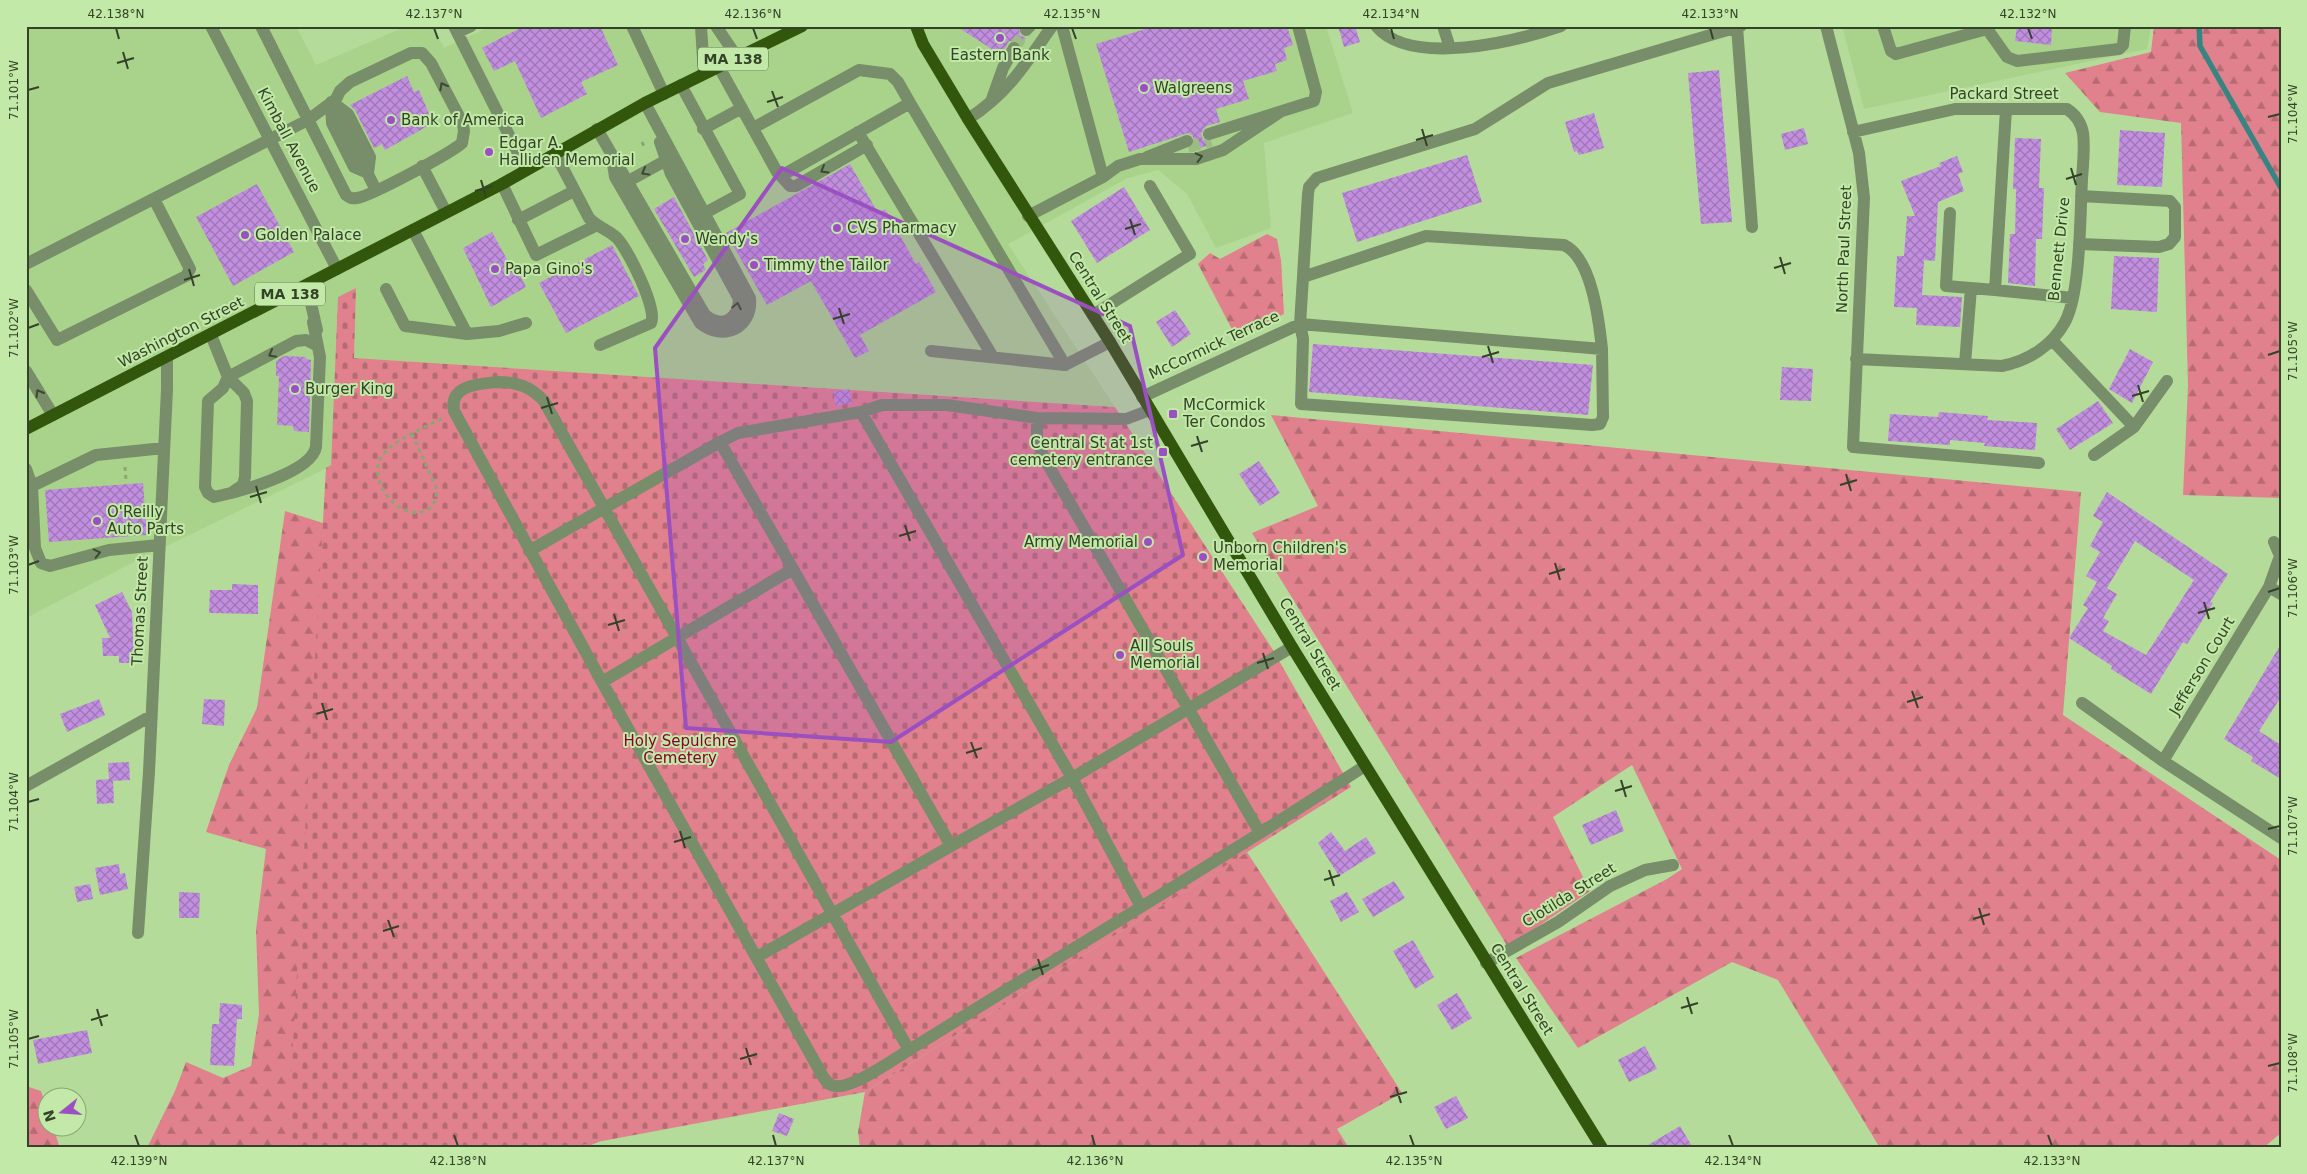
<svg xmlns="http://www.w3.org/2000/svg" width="2307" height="1174" viewBox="0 0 2307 1174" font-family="'DejaVu Sans',sans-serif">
<defs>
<pattern id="forest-firs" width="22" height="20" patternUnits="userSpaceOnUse" patternTransform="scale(1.25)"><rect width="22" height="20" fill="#e0818d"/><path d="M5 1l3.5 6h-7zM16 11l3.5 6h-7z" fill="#b66b73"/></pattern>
<pattern id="cemetery-stones" width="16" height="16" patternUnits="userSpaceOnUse" patternTransform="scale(1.25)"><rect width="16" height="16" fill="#e0818d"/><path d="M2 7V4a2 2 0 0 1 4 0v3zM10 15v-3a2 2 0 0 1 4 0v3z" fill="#b66b73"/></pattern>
<pattern id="building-cross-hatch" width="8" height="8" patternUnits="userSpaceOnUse" patternTransform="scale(1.25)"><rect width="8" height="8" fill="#c28edf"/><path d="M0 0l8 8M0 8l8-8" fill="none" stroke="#9e76b5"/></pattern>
</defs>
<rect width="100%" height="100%" fill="#b5db9a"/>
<path fill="#a9d38b" d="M26,26H296L316,65L407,26H433L444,48L491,26H1326L1353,113L1264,143L1271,228L1216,248L1187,194L1158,170L1128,178L1008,244L1115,407L354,358L356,288L338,297L331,466L134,562L26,618Z
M1842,26H2151L2147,49L1864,109Z"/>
<path fill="url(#forest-firs)" d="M2154,26H2281V498L2183,495L2188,386L2181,123L2100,112L2065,73L2151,52Z
M1267,234L1277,239L1281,260L1284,314L1236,337L1198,264L1210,253L1220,259Z
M1271,415L2081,492L2063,715L2281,860V1133L2263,1148H1880L1778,980L1732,962L1578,1048L1516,958L1667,879L1682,869L1632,765L1553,817L1590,891L1508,947L1252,533L1318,506Z
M285,511L383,542L621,1131L585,1148H147L175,1091L186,1062L223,1078L251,1066L259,1014L256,930L266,849L206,832L229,765L257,708Z
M1247,852L1402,1093L1337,1129L1349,1148H860L858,1132L865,1092Z
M26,1086L41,1091L47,1110L48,1126L53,1127L60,1148H26Z"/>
<path fill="url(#cemetery-stones)" d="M356,288L354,358L1115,407L1273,650L1351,787L865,1092L565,1148H287L326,468L331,465L338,297Z"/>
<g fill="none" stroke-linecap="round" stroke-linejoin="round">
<path stroke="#378583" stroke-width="5.5" d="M2199,26L2200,46L2281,188"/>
</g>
<path fill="url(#building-cross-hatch)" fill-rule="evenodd" d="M524,26H600L618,65L581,82L587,94L541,118L515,61L494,71L482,48Z
M956,26H1019L1020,35L1026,38L1021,45L1017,41H1009L1001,55Z
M1155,26H1287L1293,45L1284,48L1287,60L1275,64L1277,71L1243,81L1249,99L1216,109L1220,122L1206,126L1201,133L1203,140L1211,142L1212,144L1190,151L1195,142L1192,135L1188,133L1129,152L1096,44Z
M1338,26H1355L1360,42L1344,47Z
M2017,26H2052L2051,45L2015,41Z
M1719,70L1732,222L1701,224L1688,73Z
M407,76L414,92L419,90L433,123L385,150L382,144L374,148L355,110L350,105Z
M1594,113L1604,148L1579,155L1577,151L1574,152L1565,122Z
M1804,128L1808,144L1785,150L1781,134Z
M2120,130L2165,133L2162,187L2117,185Z
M2015,138L2041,139L2039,188H2044L2042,239H2036L2035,286L2008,283L2010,234H2015L2016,189H2013Z
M1467,155L1482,202L1357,242L1342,193Z
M1957,156L1963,172L1958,174L1964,191L1938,202L1935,261L1924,260L1922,295L1962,297L1960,327L1916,325L1917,308L1894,307L1897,256H1904L1907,216H1915L1901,181L1941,166L1939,163Z
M850,164L878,213L885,209L916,264L919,262L936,292L860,335L869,351L855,358L811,281L767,305L726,233Z
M257,184L294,252L233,286L196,217Z
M1124,187L1150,230L1097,263L1071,221Z
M674,197L708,260L703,264L706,270L694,277L654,209Z
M492,232L510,265L514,264L526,287L491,307L463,248Z
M612,245L639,296L566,333L539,283Z
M2114,256L2159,258L2157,312L2111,309Z
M1175,310L1191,334L1172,347L1156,322Z
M1313,344L1593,365L1588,415L1309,392Z
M2130,349L2153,362L2132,403L2109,389Z
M284,356L306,357V359L311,360L309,432L294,431L293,426L277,425L279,376H276V361Z
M1782,367L1813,369L1811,401L1780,400Z
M849,389L852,403L836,406L833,392Z
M2098,401L2113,423L2070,450L2056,429Z
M1939,412L1988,416L1987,420L2037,423L2035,450L1984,446L1985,443L1950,440V445L1888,441L1890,414L1938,417Z
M1259,461L1280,493L1260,506L1239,474Z
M143,483L147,535L49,542L45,490Z
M2107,492L2228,574L2210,602L2213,603L2197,629L2187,644L2183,642L2151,694L2111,669L2112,666L2069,638L2088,608L2083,605L2097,582L2086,576L2100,552L2090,546L2103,522L2093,516ZM2135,541L2194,580L2146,655L2103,631L2109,621L2103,618L2117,594L2105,587L2107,588Z
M232,584L258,585V614L209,613L210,590H232Z
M122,592L132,612L134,663H119V656H103L102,638H110L95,605Z
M2281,644V697L2259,731L2281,745V779L2251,761L2253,757L2224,739Z
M99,699L105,715L67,732L60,714Z
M204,699L225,700L224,726L202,724Z
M129,762L130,780L113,781L114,803L97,804L96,780L109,779L108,763Z
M1616,810L1624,831L1591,845L1582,825Z
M1331,832L1345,851L1366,837L1376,853L1339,876L1318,843Z
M119,864L120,874L125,873L128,889L100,895L95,868Z
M1394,881L1405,898L1373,917L1362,899Z
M90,884L93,899L77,902L74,887Z
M179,892L200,893L199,918H179Z
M1347,892L1359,912L1341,922L1330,901Z
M1413,940L1434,977L1415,989L1393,951Z
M1457,993L1472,1018L1452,1030L1437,1005Z
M220,1003L242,1005V1019H237L234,1066L210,1065L212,1024H219Z
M87,1030L92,1053L38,1064L33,1040Z
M1645,1046L1657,1069L1629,1082L1618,1060Z
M1456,1096L1468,1118L1446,1129L1434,1107Z
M779,1113L794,1119L787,1136L772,1131Z
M1680,1126L1693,1148H1643Z"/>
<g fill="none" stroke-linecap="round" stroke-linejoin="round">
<path stroke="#9bbc83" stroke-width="12" stroke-dasharray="12 6" stroke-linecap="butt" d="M1014,48L1026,30
M1188,147L1211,141"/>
<path stroke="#89a773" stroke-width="3" stroke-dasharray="4 4" stroke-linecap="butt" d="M642,142L645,148
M412,434L436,487C437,496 436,505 427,510C399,524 363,477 384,453C399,437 424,428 443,418
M125,467L126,480"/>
<path stroke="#788d69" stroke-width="12" d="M211,26L337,269
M454,26L526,169
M632,26L664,94
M716,26L737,57
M1062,26L1103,177
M1376,26C1411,68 1517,41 1561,26
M1443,26L1450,48
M1826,26L1859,153L1864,198L1853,447L2039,463
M1883,26L1891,51L1896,54L1987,29
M1985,26L2007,57L2017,61L2119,49L2123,45L2125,26
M701,27L704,73
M1737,27L1752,227
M1026,30L1030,26
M458,32L471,26
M719,67L777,172L781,176L910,103L898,82L890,74L859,70L753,128
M681,85L740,194L705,213
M992,99L1003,68L1014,48
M331,102L376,190
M910,103L1065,365L931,351
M331,104L332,123L354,167L368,173
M336,105L348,114L370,157L368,173
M968,119C1007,94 1026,64 1052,26
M597,129L705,315C722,329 738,320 739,299L671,174L660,142
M703,129L742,108
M858,132L993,357
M1853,132L1955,109H2067C2076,115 2081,122 2083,133C2085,148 2083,164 2082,179C2080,214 2081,292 2065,322C2052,346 2028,361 2002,366L1856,359
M1209,134L1314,101L1316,92L1298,26
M555,153L589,218C597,227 609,230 617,238C628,250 658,309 651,323L600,345
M612,157L615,177L700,323C723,342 753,328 750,298L645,103
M1147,157L1187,141
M422,166L446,212
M781,176L790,186H796L867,145
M502,184L536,255L595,226
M628,190L632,179L665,161H673
M1950,213L1946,286L1995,290L2006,109
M1028,216L1103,177L1118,166L1140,159H1196L1223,150L1280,112
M518,220L574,191
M2079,244L2159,247L2169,244L2175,237V207L2170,201L2081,196
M26,264L308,120L336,99L340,91L350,82L411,53H422L431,63L463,124L464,131L462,143C451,153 371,196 357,198C352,199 350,198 346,195L261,26
M1303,277L1308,194L1309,187L1317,178L1475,129L1548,83L1741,26
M307,286L317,330
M386,289L405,326L467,334L413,230
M26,290L57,340L186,276L190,269L154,199
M1995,290L2073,298
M1093,315L1190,254L1150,186
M467,334L499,331L526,323
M211,335L228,377L223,388L208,401L205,487L208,493L214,497C238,492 311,473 316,447L320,357L313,322
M2052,340L2134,427
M1965,364L1971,288
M1065,365L1110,342
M26,371L53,415
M497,382C517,382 530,386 544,401L909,1050C894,1059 851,1090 834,1086C827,1084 824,1079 821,1073L602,682L454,411C449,385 478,384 497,382Z
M1142,397L1300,324L1602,349C1599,321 1592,258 1564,245L1426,236L1303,277L1300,324L1303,339L1301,404L1592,425L1600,424L1603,417L1602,349
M861,412L882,405H947L1037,418L1126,419L1150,410
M1037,418V438L1043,456L1260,833L1141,907L1072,778L1292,647
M2094,455L2134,427L2167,381
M26,469L32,486L96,455L164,448
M32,486L35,548L41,563L50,566L109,550L159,545
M234,491L243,485L245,477L247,401L244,393L228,377L296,341L306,340L316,345
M2274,542L2280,556L2269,587L2281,594
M529,551L720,442
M793,569L720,442L738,433L861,412L1072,778L951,846
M602,682L793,569L951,846L757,957
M2082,703L2163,761L2281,838
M2163,761L2269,587
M26,786L151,716
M1260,833L1365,766
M138,933L149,772L167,389V357
M1486,963L1558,922L1610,886L1645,870L1673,865
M909,1050L1141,907"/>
<path stroke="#32560b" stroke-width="12" d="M916,26L923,44L968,119L1110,342L1292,647L1602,1148
M26,429L502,184L645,103L802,26"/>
</g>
<defs><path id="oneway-chevron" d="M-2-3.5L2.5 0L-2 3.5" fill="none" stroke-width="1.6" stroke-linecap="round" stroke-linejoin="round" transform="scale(1.25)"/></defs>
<g stroke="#3a4a2e">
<use href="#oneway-chevron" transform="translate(443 86) rotate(-118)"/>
<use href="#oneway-chevron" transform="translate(1199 157) rotate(-14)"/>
<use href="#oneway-chevron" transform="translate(824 170) rotate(150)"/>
<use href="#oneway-chevron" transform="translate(645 172) rotate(151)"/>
<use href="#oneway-chevron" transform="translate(737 306) rotate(-79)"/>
<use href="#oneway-chevron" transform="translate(272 354) rotate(152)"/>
<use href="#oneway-chevron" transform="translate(39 393) rotate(-120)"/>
<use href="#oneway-chevron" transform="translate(97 553) rotate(-13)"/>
</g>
<path fill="#9b50c1" fill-opacity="0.2" stroke="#9b50c1" stroke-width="4" stroke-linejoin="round" d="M782,168L1130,326L1183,555L891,742L686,728L655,348Z"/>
<path fill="none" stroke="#334228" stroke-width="2" d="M116,28L119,39M434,28L438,39M753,28L757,39M1072,28L1076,39M1391,28L1394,39M1710,28L1713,39M2028,28L2032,39M123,52L128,69M117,63L134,58M28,90L39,87M772,91L778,107M767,102L783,97M2268,117L2280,114M1422,129L1427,146M1416,140L1433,135M2071,168L2076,185M2066,179L2082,174M481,180L486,197M475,191L492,186M1130,219L1135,235M1125,229L1141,224M1780,257L1785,274M1774,268L1791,263M189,269L194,286M184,280L200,275M839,308L844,324M833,319L850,314M28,328L39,324M1488,346L1493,363M2268,355L2280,351M1482,357L1499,352M2138,385L2143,402M2132,396L2149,391M547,397L552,414M541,408L558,403M1197,436L1202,452M1191,446L1208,441M1846,474L1851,491M1840,485L1857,480M256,486L261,503M250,497L267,492M905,525L910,541M899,536L916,531M1555,563L1560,580M28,565L39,561M1549,574L1565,569M2268,592L2280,588M2204,602L2209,619M2198,613L2215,608M614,614L619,631M608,625L625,620M1263,653L1268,669M1257,663L1274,658M1912,691L1918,708M1907,702L1923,697M322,703L327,720M316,714L333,709M971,742L977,758M966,753L982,748M1621,780L1626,797M1615,791L1632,786M28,802L39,799M2268,829L2280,826M680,831L685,848M674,842L691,837M1329,870L1334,886M1324,880L1340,875M1979,908L1984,925M1973,919L1990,914M388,920L394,937M383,931L399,926M1038,959L1043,975M1032,970L1049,965M1687,997L1692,1014M1681,1008L1698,1003M97,1009L102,1026M91,1020L108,1015M28,1039L39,1036M746,1048L751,1065M740,1059L757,1054M2268,1066L2280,1063M1396,1087L1401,1103M1390,1097L1407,1092M135,1135L139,1146M454,1135L458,1146M773,1135L776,1146M1092,1135L1095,1146M1410,1135L1414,1146M1729,1135L1733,1146M2048,1135L2052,1146"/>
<g fill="#9b50c1" stroke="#c2e9a7" stroke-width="2">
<circle cx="1000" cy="38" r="5"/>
<circle cx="1144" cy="88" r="5"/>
<circle cx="391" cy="120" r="5"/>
<circle cx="489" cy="152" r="5"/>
<circle cx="837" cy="228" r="5"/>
<circle cx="245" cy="235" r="5"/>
<circle cx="685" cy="239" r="5"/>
<circle cx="754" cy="265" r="5"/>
<circle cx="495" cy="269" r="5"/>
<circle cx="295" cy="389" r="5"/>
<rect x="1168" y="409" width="10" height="10" rx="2.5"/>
<rect x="1158" y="447" width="10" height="10" rx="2.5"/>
<circle cx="97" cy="521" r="5"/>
<circle cx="1148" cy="542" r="5"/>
<circle cx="1203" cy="557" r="5"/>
<circle cx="1120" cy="655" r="5"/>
</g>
<g text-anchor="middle" stroke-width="4" stroke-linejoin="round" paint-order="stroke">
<g fill="#c2e9a7" stroke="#5e744e" stroke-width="1">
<rect x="698" y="47.5" width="70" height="23" rx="4"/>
<rect x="255" y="282.5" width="70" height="23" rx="4"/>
</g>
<g font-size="14" font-weight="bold" fill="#334228">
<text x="733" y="64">MA 138</text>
<text x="290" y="299">MA 138</text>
</g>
<g font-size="15" fill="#334228" stroke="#c2e9a7" text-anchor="start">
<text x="1000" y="60" text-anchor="middle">Eastern Bank</text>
<text x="1154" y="93">Walgreens</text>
<text x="401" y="125">Bank of America</text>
<text x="499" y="148">Edgar A.<tspan x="499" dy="17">Halliden Memorial</tspan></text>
<text x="847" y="233">CVS Pharmacy</text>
<text x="255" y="240">Golden Palace</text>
<text x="695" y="244">Wendy's</text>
<text x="764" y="270">Timmy the Tailor</text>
<text x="505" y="274">Papa Gino's</text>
<text x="305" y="394">Burger King</text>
<text x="1183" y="410">McCormick<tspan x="1183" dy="17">Ter Condos</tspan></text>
<text x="1153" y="448" text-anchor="end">Central St at 1st<tspan x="1153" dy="17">cemetery entrance</tspan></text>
<text x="107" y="517">O'Reilly<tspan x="107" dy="17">Auto Parts</tspan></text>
<text x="1138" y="547" text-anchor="end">Army Memorial</text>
<text x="1213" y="553">Unborn Children's<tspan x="1213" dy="17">Memorial</tspan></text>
<text x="1130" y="651">All Souls<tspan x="1130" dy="17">Memorial</tspan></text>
</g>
<g font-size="15" fill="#334228" stroke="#c2e9a7">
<text x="2004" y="99">Packard Street</text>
<text transform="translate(289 140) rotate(62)" y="5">Kimball Avenue</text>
<text transform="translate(1844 249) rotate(-88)" y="5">North Paul Street</text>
<text transform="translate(2059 249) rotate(-84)" y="5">Bennett Drive</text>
<text transform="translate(1100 297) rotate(58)" y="5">Central Street</text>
<text transform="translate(181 332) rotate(-27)" y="5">Washington Street</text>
<text transform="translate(1214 345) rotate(-25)" y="5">McCormick Terrace</text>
<text transform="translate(140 611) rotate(-87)" y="5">Thomas Street</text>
<text transform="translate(1310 644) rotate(59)" y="5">Central Street</text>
<text transform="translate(2202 666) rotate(-59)" y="5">Jefferson Court</text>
<text transform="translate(1569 895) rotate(-32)" y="5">Clotilda Street</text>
<text transform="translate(1522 989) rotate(58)" y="5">Central Street</text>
</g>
<g font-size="15" fill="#84002d" stroke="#c2e9a7">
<text x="680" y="746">Holy Sepulchre<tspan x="680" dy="17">Cemetery</tspan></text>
</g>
</g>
<rect width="2307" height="1174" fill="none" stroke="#c2e9a7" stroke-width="55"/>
<g transform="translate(62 1112) rotate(253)"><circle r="24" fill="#c2e9a7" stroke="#89a674"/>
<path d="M0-4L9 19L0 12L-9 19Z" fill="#9b50c1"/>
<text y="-8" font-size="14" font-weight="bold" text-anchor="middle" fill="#334228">N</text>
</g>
<rect x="28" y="28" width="2252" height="1118" fill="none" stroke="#334228" stroke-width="2"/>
<g font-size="12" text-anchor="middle" fill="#334228">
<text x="116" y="18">42.138°N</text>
<text x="434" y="18">42.137°N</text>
<text x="753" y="18">42.136°N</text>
<text x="1072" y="18">42.135°N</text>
<text x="1391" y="18">42.134°N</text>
<text x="1710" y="18">42.133°N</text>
<text x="2028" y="18">42.132°N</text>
<text transform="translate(14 90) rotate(-90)" y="4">71.101°W</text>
<text transform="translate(2293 114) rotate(-90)" y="4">71.104°W</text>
<text transform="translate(14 328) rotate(-90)" y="4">71.102°W</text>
<text transform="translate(2293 351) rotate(-90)" y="4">71.105°W</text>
<text transform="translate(14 565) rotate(-90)" y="4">71.103°W</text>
<text transform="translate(2293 588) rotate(-90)" y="4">71.106°W</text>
<text transform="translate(14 802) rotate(-90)" y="4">71.104°W</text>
<text transform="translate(2293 826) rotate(-90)" y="4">71.107°W</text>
<text transform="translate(14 1039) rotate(-90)" y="4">71.105°W</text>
<text transform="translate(2293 1063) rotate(-90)" y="4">71.108°W</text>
<text x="139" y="1165">42.139°N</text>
<text x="458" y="1165">42.138°N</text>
<text x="776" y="1165">42.137°N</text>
<text x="1095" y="1165">42.136°N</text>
<text x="1414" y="1165">42.135°N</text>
<text x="1733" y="1165">42.134°N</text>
<text x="2052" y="1165">42.133°N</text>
</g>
</svg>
